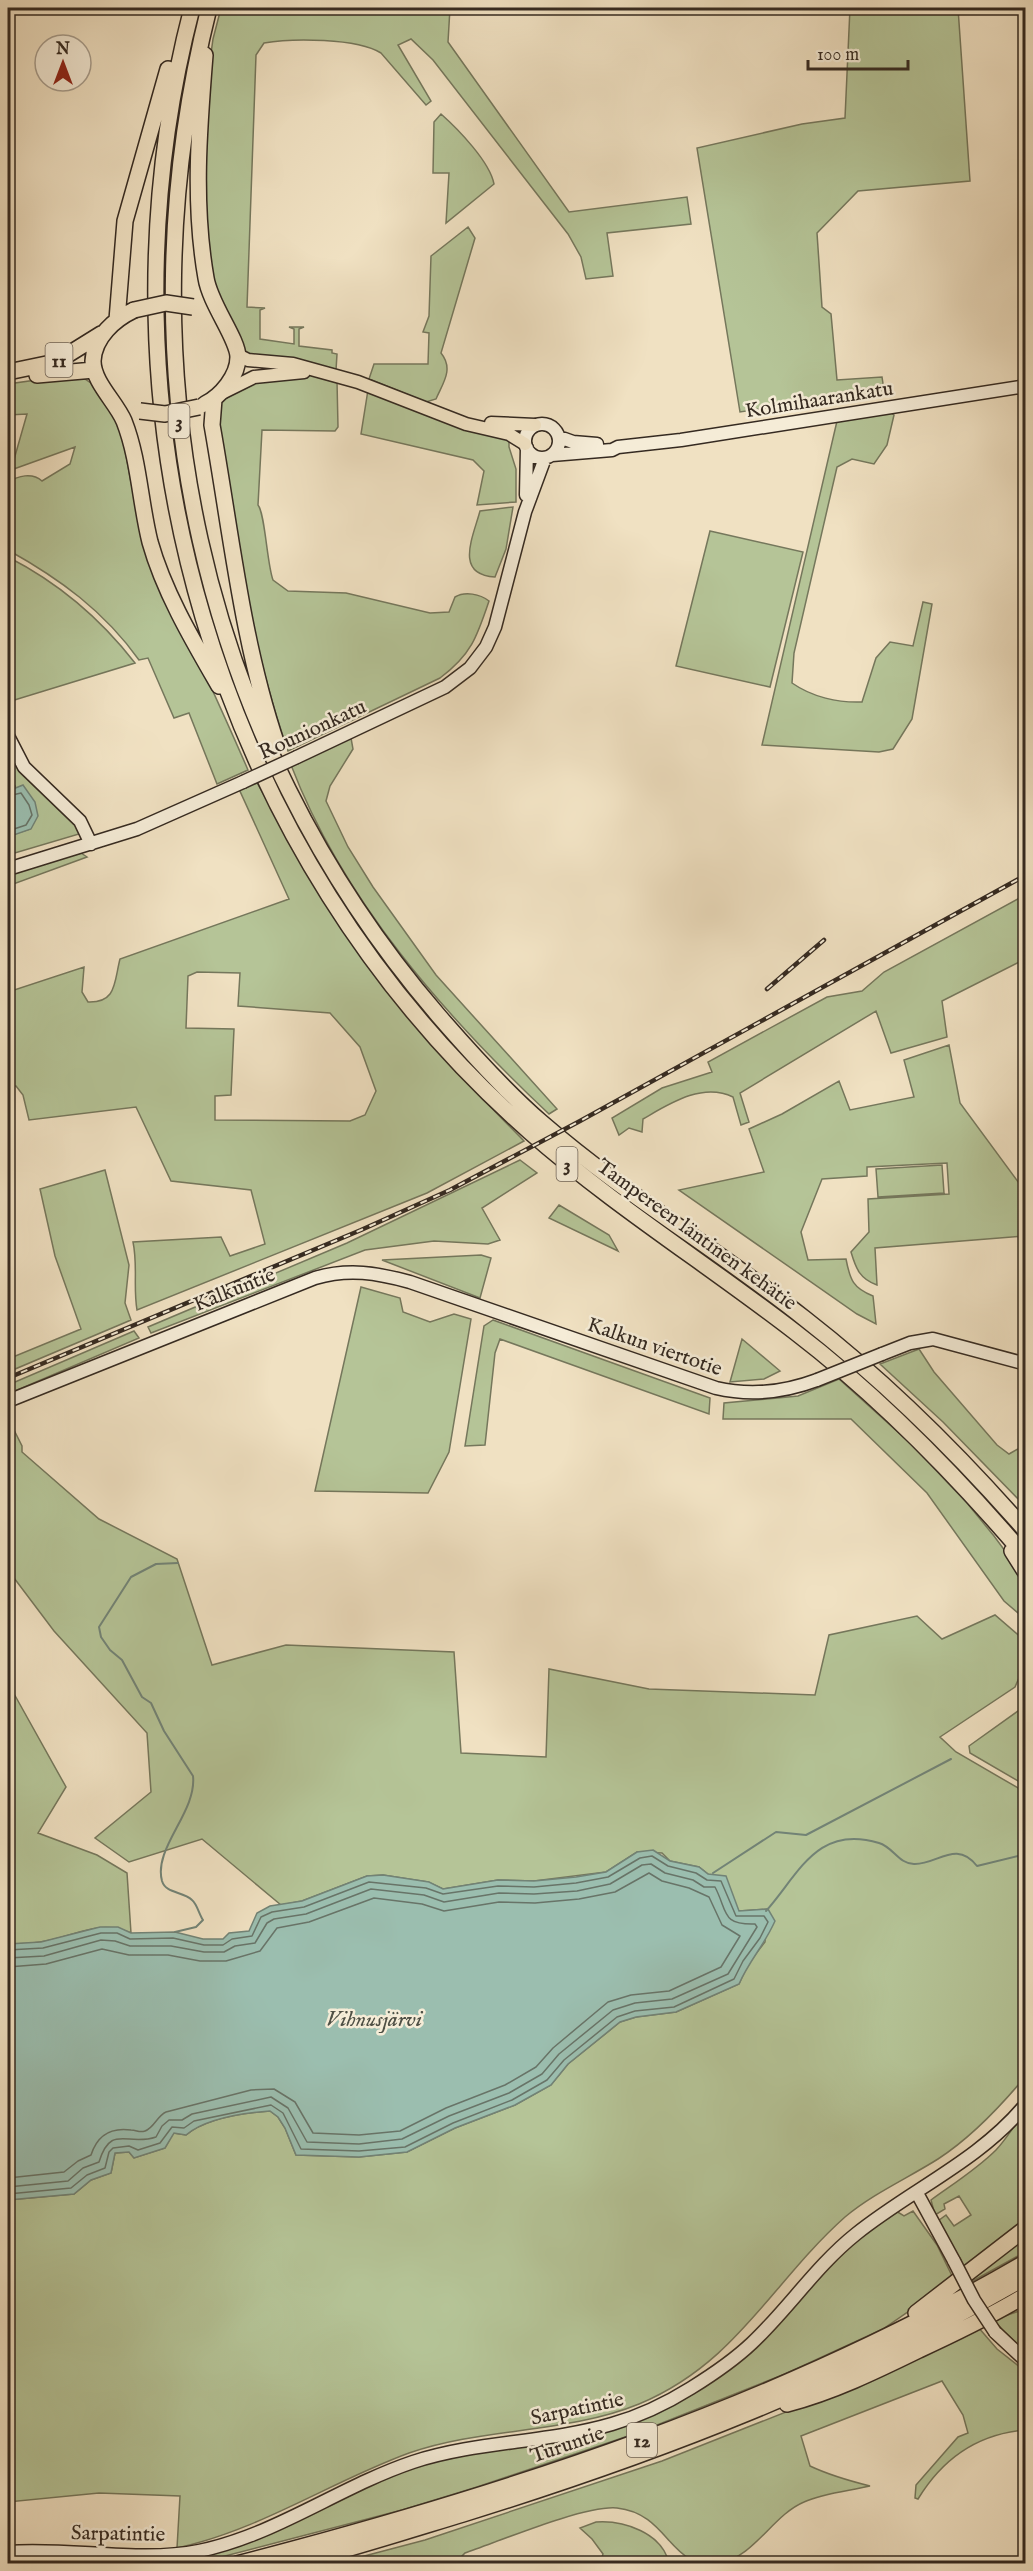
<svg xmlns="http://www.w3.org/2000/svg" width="1033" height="2571" viewBox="0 0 1033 2571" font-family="'IM FELL English',serif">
<rect width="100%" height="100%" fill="#f0e1c2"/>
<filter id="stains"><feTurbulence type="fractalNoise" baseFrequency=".00333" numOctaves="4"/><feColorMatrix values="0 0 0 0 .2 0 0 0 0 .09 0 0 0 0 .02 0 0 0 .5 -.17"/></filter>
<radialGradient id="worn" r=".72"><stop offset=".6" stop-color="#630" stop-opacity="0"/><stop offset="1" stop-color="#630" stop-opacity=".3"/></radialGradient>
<path fill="#b5c497" stroke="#75775c" stroke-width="1.5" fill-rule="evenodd" d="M221,8H450L448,42L569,212L687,197L691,224L607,233L613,276L586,279L581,257L568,234L433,60L411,39L398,45L431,101L426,105L381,53C357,38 292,38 264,43L256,55L247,307L265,308L260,310V339L294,344V329L289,327H304L299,329V346L332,350V353L337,354L336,370L249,354L242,349L231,328L206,263L205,97L213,39Z
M850,8H958L970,181L858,191L817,233L822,307L831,314L837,380L882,377L884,390L740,412L697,148L802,124L845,118Z
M441,114C458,129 490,162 494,184L446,223L449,173H433L434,122Z
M468,227L475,238L441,353C454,369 443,383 436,399L426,402L369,379L374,364H428L429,333L423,332L429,316L431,256Z
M305,374L337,381L338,427L335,431L262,430L258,505C265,513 267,564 273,580L288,591L346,593L430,613L449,612L455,597C465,591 480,594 489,601C477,637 471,655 440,678L288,751C251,645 235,534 216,424L220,401L244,383Z
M72,375C91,377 106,396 114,413C128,444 127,478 138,510C168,599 211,684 248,770L217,784L189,713L174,718L148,658L139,660C104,611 60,579 8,550V482C18,476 32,472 42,481L70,464L75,447L11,470L27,414L8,415V384Z
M368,390L509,437V447L516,469V502L477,505L484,471L473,460L361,434Z
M891,413L894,415L887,445L874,464L852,459L837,467L794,653L792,683C812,697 838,703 862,702L876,658L890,642L913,646L923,602L932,604L912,719L893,749L879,752L762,745L837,421Z
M513,507L506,549L495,577C454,575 473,537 480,511Z
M710,531L803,552L770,687L676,666Z
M8,557C59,583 100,618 135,663L8,702Z
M351,738L353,749L330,786L326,801L348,847L373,887L436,975L557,1109L549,1114C445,1016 343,901 291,765Z
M8,743L79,830V834L8,855V836L30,829L15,786L8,791Z
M256,781C303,865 351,946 412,1021C446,1063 486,1102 524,1141L427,1193L137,1310C133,1286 138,1266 133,1242L221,1237L230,1256L265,1244L251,1190L171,1181L136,1107L29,1120L23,1095L16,1086H8V992L84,967L82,992L88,1002C117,1003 114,982 120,959L289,899L239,789ZM197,972L240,973L238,1006L330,1013L360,1047L376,1091L365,1115L350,1121L215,1120V1096L231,1095L234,1029L186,1028L188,976Z
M81,853L87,857L8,886V873Z
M1025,895V959L942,1001L947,1037L891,1053L876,1011L740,1093L749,1122L741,1125L733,1097C702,1082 669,1104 643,1119L642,1132L629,1128L619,1135L612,1118L662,1088L712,1072L708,1062L827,997L862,991L884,972Z
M949,1045L960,1103L1019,1183L1025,1184V1236L875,1248L877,1285C860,1279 856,1269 851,1252L869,1232L868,1199L949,1194L947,1163L867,1167V1176L822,1179L801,1232L808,1260L846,1259C850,1280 853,1288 873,1296L876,1324L857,1314L679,1190L764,1172L749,1129L782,1114L839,1081L850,1110L914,1097L904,1060Z
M520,1160L537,1173L482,1208L500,1240L488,1244L434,1241L365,1250L151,1333L148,1327L347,1243Z
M942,1165L944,1193L878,1197L876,1169Z
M105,1170L129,1265L125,1303L131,1320L8,1372V1359L81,1329L55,1256L40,1189Z
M559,1205L609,1235L618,1251L549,1218Z
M481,1255L491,1258L480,1298L382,1260Z
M361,1287L400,1298L403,1312L430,1322L454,1314L471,1319L449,1452L428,1493L315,1491Z
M493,1320L710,1398L709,1414L500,1339L495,1353L485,1445L465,1446L484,1326Z
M134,1331L139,1338L8,1394V1385Z
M742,1339L780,1371L764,1379L730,1382Z
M919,1349L934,1372L997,1445L1009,1454L1025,1445V1506L943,1422L880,1364Z
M839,1379L909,1442L967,1503L994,1536L1025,1578V1619L1004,1601L927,1493L851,1419H723L724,1403L798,1396Z
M8,1418L22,1446V1452L99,1519L177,1559L212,1665L286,1645L454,1652L461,1753L546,1757L549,1669L649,1689L815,1695L829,1635L917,1616L942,1639L995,1615L1023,1639L1025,1664L1015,1687L940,1737L956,1752L1025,1792V2077C1000,2107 972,2137 938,2159C908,2178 872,2194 845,2217C771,2283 737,2363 639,2404C566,2434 483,2427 409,2453C330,2482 260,2530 177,2548L180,2496L99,2493L8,2502V2200L74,2194L91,2180L111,2173L115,2153L129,2152L134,2158L165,2148L173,2133L186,2135C206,2118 244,2113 270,2111L278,2117L285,2128L296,2155L359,2157L407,2152L455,2128L515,2105L551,2085L568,2064L620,2022L636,2017L676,2012L739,1984L748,1964L765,1942L768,1909L739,1911L708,1874L699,1867L670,1861L662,1853L637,1852L606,1872L534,1881L498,1880L443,1889L428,1882L383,1875L367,1876L302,1901L281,1905L202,1839L129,1862L95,1838L151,1792L147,1733L54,1631L8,1570Z
M8,1683L66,1787L38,1833L97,1855L127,1873L131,1933C99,1918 72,1938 40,1942C30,1944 18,1944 8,1944Z
M1025,1706V1785L970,1753L969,1746Z
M1025,2112L1026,2221L964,2272L938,2221L946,2215L954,2226L971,2215L959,2196L944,2204L945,2209L935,2215L931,2200C953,2184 977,2169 996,2150C1005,2141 1016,2123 1025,2112Z
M896,2211L904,2216L913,2211L937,2245L954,2280L883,2329L785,2374L637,2433L477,2487L402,2510L198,2563H90L70,2558L199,2555L431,2460L614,2426L746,2354L843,2250Z
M1025,2233V2252L971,2282L968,2278Z
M1025,2309V2352L993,2320Z
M978,2327L997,2349L1025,2371V2430C977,2434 943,2458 918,2499L915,2498L916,2485L958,2437L968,2433L963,2415L942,2381L801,2436L810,2466C829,2475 850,2481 870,2486C849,2491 824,2493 804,2502C773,2515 754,2557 720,2563C668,2571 671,2514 617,2508C585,2505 500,2541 465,2553L455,2563H406L391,2559L369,2563L334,2564L425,2540L662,2461L834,2393Z
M596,2522C624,2520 662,2533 669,2563H600L603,2554L592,2539L580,2528Z
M63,2558L69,2563H13L11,2560Z"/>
<path fill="#9bbeaf" stroke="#728376" stroke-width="1.5" d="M23,785L35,802L38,816L31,829L8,837V791Z
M653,1850L670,1861L699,1867L708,1874L726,1876L739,1911L768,1909L775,1921C765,1944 749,1961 739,1984L676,2012L636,2017L620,2022L568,2064L551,2085L515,2105L455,2128L407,2152L359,2157L296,2155L285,2128L278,2117L270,2111C244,2113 206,2118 186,2135L174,2133L165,2148L134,2158L129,2152L115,2153L111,2173L91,2180L74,2194L8,2200V1944L41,1942L100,1927H118L131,1933L175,1932L203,1939H223L229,1933L249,1931L257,1913L270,1906L302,1901L367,1876L383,1875L429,1882L443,1889L498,1880L534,1881L576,1877L606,1872L637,1852Z"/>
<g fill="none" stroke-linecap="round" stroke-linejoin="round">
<path stroke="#687468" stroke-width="1.5" d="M8,796L21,793L29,805L32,815L26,825L8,831
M8,1950L43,1948L101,1933H117L130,1939L173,1938L204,1945H223L232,1939L252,1936L261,1917L272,1912L304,1907L369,1882L426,1888L443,1894L498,1886L534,1887L576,1883L608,1877L640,1858L652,1856L668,1866L696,1873L707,1880L721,1881L736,1916H764L768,1922L760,1938L743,1961L734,1979L674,2007L635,2011L617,2017L564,2060L547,2080L512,2100L453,2123L405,2147L359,2151L301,2149L283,2113L271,2105L194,2121L184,2128L172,2127L160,2143L138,2150L129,2146L113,2148L109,2152L105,2168L87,2175L71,2188L8,2194
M8,1958L44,1956L101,1940L115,1941L130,1946H171L204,1952H224L235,1946L255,1943L267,1923L274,1919L306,1914L371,1889L424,1895L444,1902L499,1893L534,1894L577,1891L610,1884L642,1865L651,1864L665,1873L693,1880L704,1887H715C728,1912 721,1925 755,1924L757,1927L728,1974L672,1999L635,2003L613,2010L559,2054L542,2074L509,2093L449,2116L402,2139L359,2144L307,2142L288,2108L271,2097L192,2114L182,2120H169L162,2126L156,2137C127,2147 111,2123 99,2162L83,2168L68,2181L8,2187
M8,1967L46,1964L102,1949L129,1955H168L200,1961H226L260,1951L277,1928L309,1922L374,1898L422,1904L444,1911L499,1902L535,1903L579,1899L615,1892L649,1873L662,1881L689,1888L709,1897L722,1925L740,1936L721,1967L669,1991L631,1995L608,2002L553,2048L536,2067L505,2085L446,2108L400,2131L359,2135L313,2133L295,2102L274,2089L251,2090L166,2112C157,2116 154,2128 145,2131C139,2133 137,2130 131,2130C110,2127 97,2136 91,2155L78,2161L64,2172L8,2178"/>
<path stroke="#728376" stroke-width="2" d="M713,1873L776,1832L806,1835L951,1759
M766,1911C799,1874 817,1824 879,1843C893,1847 899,1864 914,1864C937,1865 956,1839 977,1866L1026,1854
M175,1932L196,1927L203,1920C199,1914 197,1904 192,1900C183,1891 166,1894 162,1881C153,1848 197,1812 193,1776L164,1731L151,1703L142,1697L122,1660L110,1650L101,1637L99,1627L131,1577L156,1564L178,1563"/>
<defs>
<path id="secondary" d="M525 441a17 17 0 1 1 34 0a17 17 0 1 1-34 0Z
M559,437L573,442L597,444
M552,455L612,450L618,447L681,440L1026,386
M526,495L527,448
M8,736L24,767L80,821L91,844
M297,757L445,687L470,668L486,647L495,627L525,512L545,458
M8,869L137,829L243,782
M882,1354L910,1343L933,1339L1026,1364
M8,1401L315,1278C349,1268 377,1273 410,1282L716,1388C750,1396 785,1392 817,1380
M917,2193L954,2261
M995,2332L1026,2361
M8,2552C69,2547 140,2563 199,2551C276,2535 339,2487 413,2462C477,2441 547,2443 612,2424C640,2416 667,2403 691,2388C712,2375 734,2360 752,2343C789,2308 816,2266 856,2234C912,2189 979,2161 1026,2104"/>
<path id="primary" d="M238,355L248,360L293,364L358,382L466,424L509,434L525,444
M224,392L254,377L304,372
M491,423L535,425"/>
<path id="highway" d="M192,8C87,412 214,854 530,1132C613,1205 707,1264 795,1332C880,1397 956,1475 1026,1557
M209,8C120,362 198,736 438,1015C470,1052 504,1090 541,1122C624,1194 718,1250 804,1318C885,1381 958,1453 1026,1531
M205,55C199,129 193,204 206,278C210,304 238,339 238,357C238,376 221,396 205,404
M134,310C115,319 94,337 93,361C93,382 116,402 124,421C139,459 140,502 150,542C164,592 193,641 219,686
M117,320L125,221L168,69
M8,372L56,362L101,334
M37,375L94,370
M214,399L212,425C231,532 242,642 277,745
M1012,1551L1026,1573
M916,2313L1026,2228
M787,2404C833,2392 876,2371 919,2350C956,2333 991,2316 1026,2295
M237,2564C510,2493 781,2405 1026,2262
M293,2564C350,2549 407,2531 463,2514C657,2454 849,2380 1026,2277"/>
</defs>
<use href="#secondary" stroke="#352a21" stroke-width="15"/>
<use href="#primary" stroke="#352a21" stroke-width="15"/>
<use href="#highway" stroke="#352a21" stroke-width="18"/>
<use href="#secondary" stroke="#f5ecd7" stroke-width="12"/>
<use href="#primary" stroke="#f0e1c2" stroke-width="12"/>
<use href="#highway" stroke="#f0e1c2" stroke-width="15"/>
<defs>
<path id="rail" d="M767,989L824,940
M8,1378L361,1230L450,1190L580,1121L1026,875"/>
</defs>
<use href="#rail" stroke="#352a21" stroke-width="4.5"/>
<use href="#rail" stroke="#f5ecd7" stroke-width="2" stroke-dasharray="7" stroke-linecap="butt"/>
<defs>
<path id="secondary-bridge" d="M243,782L297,757
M817,1380L882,1354
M954,2261L974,2300L995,2332"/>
<path id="highway-bridge" d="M134,310L166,303L193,307
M140,411L165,414L199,407"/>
</defs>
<use href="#secondary-bridge" stroke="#352a21" stroke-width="15" stroke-linecap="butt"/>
<use href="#highway-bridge" stroke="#352a21" stroke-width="18" stroke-linecap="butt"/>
<use href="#secondary-bridge" stroke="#f5ecd7" stroke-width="12"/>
<use href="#highway-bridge" stroke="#f0e1c2" stroke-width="15"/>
</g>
<g text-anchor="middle" stroke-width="5" stroke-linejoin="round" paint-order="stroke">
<g fill="#f5ecd7" stroke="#6f6458" stroke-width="1.5">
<rect x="45.5" y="343" width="27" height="34" rx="4.5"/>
<rect x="168.5" y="404" width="21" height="34" rx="4.5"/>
<rect x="556.5" y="1147" width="21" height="34" rx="4.5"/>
<rect x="627" y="2423" width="30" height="34" rx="4.5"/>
</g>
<g font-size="20" font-weight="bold" fill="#352a21">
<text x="59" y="367">11</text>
<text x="179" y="428">3</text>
<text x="567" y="1171">3</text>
<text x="642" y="2447">12</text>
</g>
<g font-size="21" fill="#352a21" stroke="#f5ecd7">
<text transform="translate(819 399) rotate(-9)" y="7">Kolmihaarankatu</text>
<text transform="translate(312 729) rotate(-25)" y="7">Rounionkatu</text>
<text transform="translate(697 1234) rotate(36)" y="7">Tampereen läntinen kehätie</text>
<text transform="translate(234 1289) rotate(-22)" y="7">Kalkuntie</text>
<text transform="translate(655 1346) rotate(19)" y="7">Kalkun viertotie</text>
<text transform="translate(577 2408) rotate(-12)" y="7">Sarpatintie</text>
<text transform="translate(567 2444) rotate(-19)" y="7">Turuntie</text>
<text transform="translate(118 2533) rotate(1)" y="7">Sarpatintie</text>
</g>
<g font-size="22" font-style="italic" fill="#4e4f44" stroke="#f5ecd7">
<text x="374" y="2026">Vihnusjärvi</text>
</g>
</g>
<rect width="1033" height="2571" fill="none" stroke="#f0e1c2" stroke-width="30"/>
<rect x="9" y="9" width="1015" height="2553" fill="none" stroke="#352a21" stroke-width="3"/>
<rect x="15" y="15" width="1003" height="2541" fill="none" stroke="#352a21" stroke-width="1.5"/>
<g transform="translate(63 63)"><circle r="28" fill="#f5ecd7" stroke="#a89e8e" stroke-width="1.5"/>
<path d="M0-4.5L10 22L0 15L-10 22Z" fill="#8f2418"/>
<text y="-9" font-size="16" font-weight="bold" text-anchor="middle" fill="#352a21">N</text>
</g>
<path d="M808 60v9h100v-9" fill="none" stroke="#352a21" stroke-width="3"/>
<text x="817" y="60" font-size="18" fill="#352a21" stroke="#f5ecd7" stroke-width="4.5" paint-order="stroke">100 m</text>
<rect width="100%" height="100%" filter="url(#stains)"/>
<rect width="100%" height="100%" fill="url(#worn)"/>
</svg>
